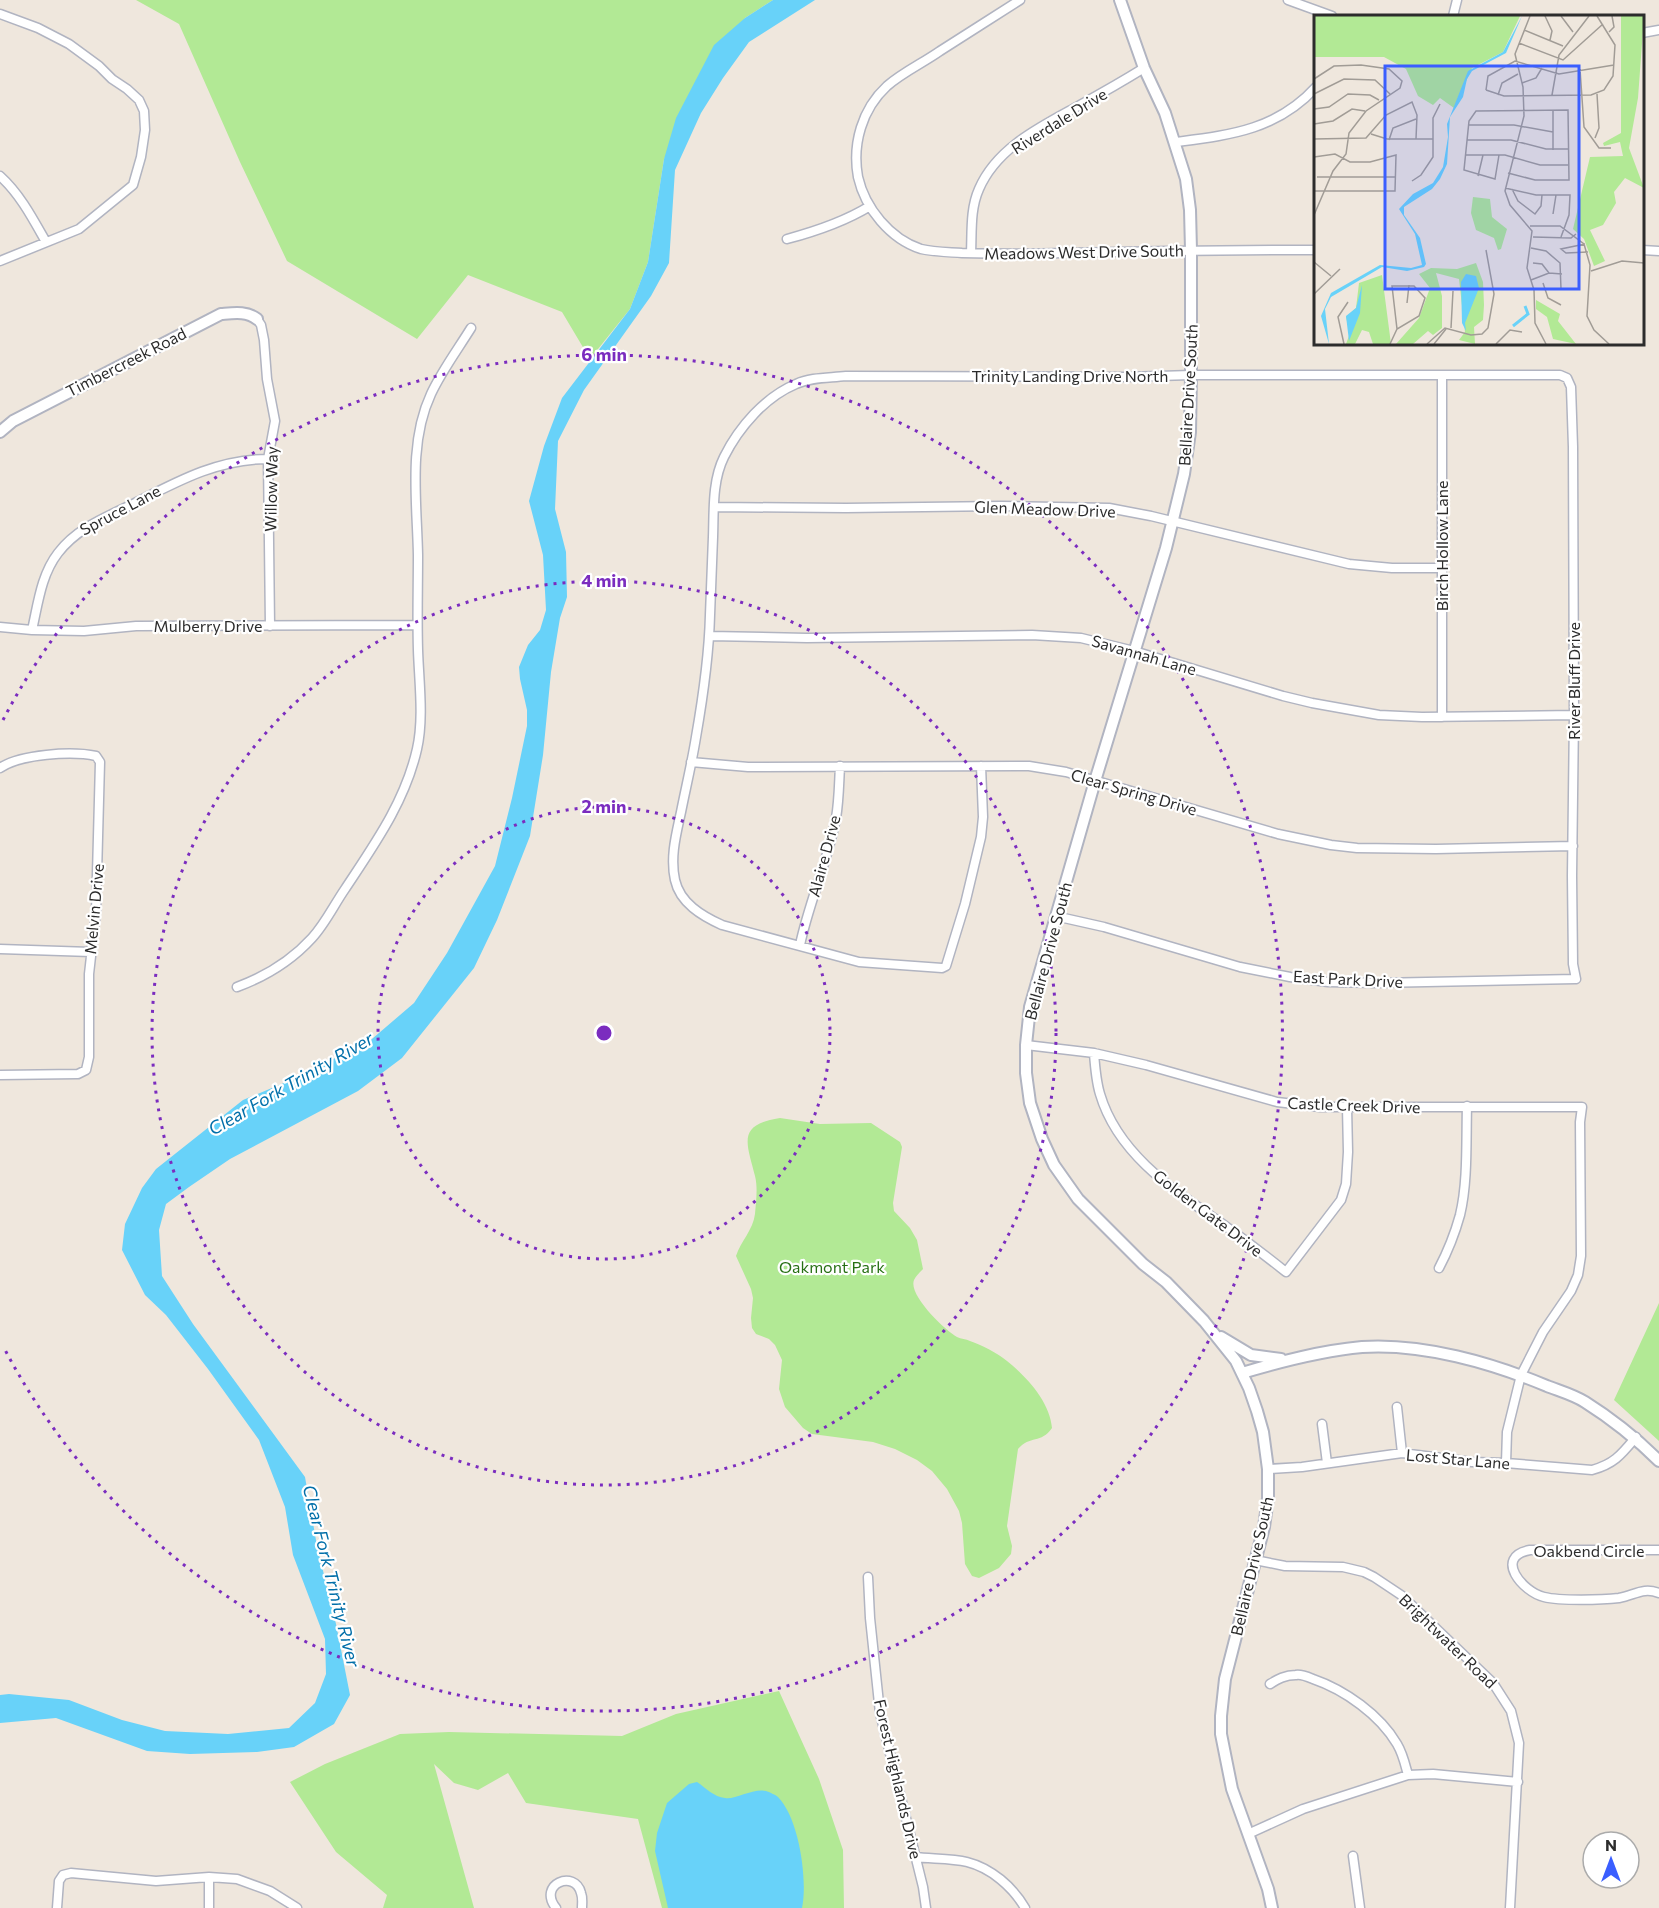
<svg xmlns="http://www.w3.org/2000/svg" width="1659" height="1908" viewBox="0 0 1659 1908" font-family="Commissioner,sans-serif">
<rect width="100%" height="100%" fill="#efe7dd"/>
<path fill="#b2e995" d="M136,0H773L745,18L664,159L648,262L630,309L590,359L562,312L468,275L417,339L287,261L240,162L179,24Z
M780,1118L820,1124L871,1123L900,1142L902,1147L893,1203L894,1211L910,1228L917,1240L923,1269C920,1272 916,1276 914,1280C908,1295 945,1330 957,1337C961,1339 966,1339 970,1341C982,1345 997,1353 1007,1361C1027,1377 1050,1402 1052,1428C1041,1444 1030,1435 1018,1449L1007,1526L1012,1546L1011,1554L999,1568L979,1578L972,1576L965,1564L962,1523L959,1511L947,1489L932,1471L917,1460L895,1449L873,1442L812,1434L803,1428L785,1407L779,1389L782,1360L775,1345L769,1339L756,1334L752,1328L751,1318L753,1298L751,1289L736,1256C741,1241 753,1230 755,1214C756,1202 758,1188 755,1176C747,1143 736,1125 780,1118Z
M1659,1303V1441L1614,1400Z
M779,1691L819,1779L843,1850L844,1908H662L638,1819L526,1803L508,1773L478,1790L454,1783L434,1764L474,1908H383L387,1895L336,1852L290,1782L325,1764L400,1734L449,1732L622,1736L676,1714Z"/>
<path fill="#68d2f9" d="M773,0H815L749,42L723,78L701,113L675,170L669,263L651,296L584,390L558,441L555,509L566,552L567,597L560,618L551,672L543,755L530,836L497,920L474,968L402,1058L358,1091L230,1159L189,1187L166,1204L159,1230L162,1276L193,1324L305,1477L317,1546L336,1624L350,1695L334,1724L294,1747L257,1752L190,1754L147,1751L56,1718L0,1723V1695L9,1694L69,1700L122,1720L165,1731L228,1734L289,1728L315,1703L326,1674L325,1639L293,1555L285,1507L259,1440L208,1369L166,1315L145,1295L122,1250L125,1224L142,1188L156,1169L243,1100L298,1077L372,1039L414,1003L447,953L495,866L512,798L527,726V710L520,679L519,667L528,645L540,630L546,610L543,555L529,501L544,446L562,398L630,309L648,262L664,159L676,118L714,45L745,18Z
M697,1782C706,1788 714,1797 725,1798C735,1800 753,1788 766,1791C769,1792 776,1795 778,1797C799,1818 808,1880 802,1908H668L655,1851L657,1833L667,1803L689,1784Z"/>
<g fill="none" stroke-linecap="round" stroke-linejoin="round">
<defs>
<path id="minor" d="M1020,0C993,17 967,34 940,51C923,63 903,72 887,86C862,109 852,144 858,177C865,208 890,239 921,249C934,252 948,252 962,253C997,254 1031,254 1066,253C1149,251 1232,250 1316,250
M1288,0L1332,16
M0,14L38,28L69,44L99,66L112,79L127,89L139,100L144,111L145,130L141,157L133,185L79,229L0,261
M1453,16L1457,0
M1642,33L1659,30
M1176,142C1230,135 1277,130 1316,87
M0,176C20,194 33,219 46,242
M787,239C817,231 844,222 870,206
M1642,250L1659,251
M971,253C972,232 970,209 979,189C997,147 1042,126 1080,105C1102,93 1123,81 1144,68
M257,319L261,325L264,340L267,379L275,421L268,459L270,626
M714,507L846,508L1001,506L1109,508L1151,516L1349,564L1392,568H1442
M0,627L32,630L84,631L136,626L417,625
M32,630C38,604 41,575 58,553C78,527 107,517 135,503C178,481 218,459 268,459
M709,636L807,638L1032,635L1081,638L1134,651L1283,696L1312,703L1379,715L1422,717L1574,715
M1442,717V376
M691,762L748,767L1029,766L1066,772L1278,834L1331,845L1357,848L1436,849L1573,846
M981,766L983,817L981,837L965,904L946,966L942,968L859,962L722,925C702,916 680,903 675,880C670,857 676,835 681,812C686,787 692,762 696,737C703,697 709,655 710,615C711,589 712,563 713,537C714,511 712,481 724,457C739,427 765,397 796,384C811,377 829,378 846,376L1126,377L1191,375H1560L1567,378L1571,387L1573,447L1574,715L1572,876L1573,964L1576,979L1377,983L1328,982L1290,977L1240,967L1104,927L1055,916
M0,768C20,754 72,751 96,756L100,762L96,912L89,974V1057L86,1070L78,1074L0,1075
M800,945C809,902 828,861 836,818C839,801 839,783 840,766
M0,949L91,952
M237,987C264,977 292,960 312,938C325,924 334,905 345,889C374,845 405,802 417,749C424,718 419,682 418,650C417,618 418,587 418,555C417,502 408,443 431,394C441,372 458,349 471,328
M1026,1045L1094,1053L1146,1065L1277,1102L1320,1107H1582L1580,1122L1581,1256L1578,1275L1571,1291L1543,1332L1521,1375L1507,1432L1506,1463
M1094,1053C1095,1067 1096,1081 1100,1094C1118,1155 1175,1191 1224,1225C1245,1240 1266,1256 1286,1272L1341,1200L1346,1184L1348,1152L1347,1107
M1439,1268C1448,1251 1455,1233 1460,1215C1468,1182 1466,1141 1467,1106
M1397,1407L1402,1453
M1322,1424L1327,1463
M1268,1469L1302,1467L1402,1453L1472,1462L1506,1463L1592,1470C1614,1464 1621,1455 1636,1437
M1659,1550H1530C1493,1557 1523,1592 1544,1597C1560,1601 1602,1600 1619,1598C1635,1595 1643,1587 1659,1593
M1255,1560L1285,1566L1343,1567L1364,1572L1374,1577L1401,1595L1493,1683L1511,1711L1519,1743L1510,1908
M868,1577L870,1618L880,1713L923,1887L926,1908
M1270,1684C1278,1679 1285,1675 1296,1675C1301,1674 1308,1677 1313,1679C1345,1690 1380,1715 1397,1744C1403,1754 1405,1764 1408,1775
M1248,1834L1303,1809L1408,1775L1433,1774L1518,1782
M1353,1856L1360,1908
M915,1857C931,1859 952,1858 967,1862C991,1868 1013,1887 1025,1908
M57,1908L59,1881L63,1875L71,1873L156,1881L209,1877L237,1879L270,1891L297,1908
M209,1908V1877
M556,1908C537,1884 575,1869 581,1893C583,1898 582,1903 582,1908"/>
<path id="tertiary" d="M1120,0L1144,68L1165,113L1186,179L1190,210L1191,250V375L1190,432L1184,474L1166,548L1095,781L1030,1007L1026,1045V1073L1030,1103L1042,1139L1054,1165L1078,1199L1143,1264L1166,1282L1204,1321L1236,1361L1249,1388L1257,1411L1263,1432L1268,1469V1498L1264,1527L1225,1679L1221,1716V1734L1232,1789L1268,1889L1272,1908
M0,432L13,421L221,314C234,313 247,311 257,319
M1221,1337L1251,1355L1281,1359
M1242,1373C1282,1361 1320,1351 1362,1347C1423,1343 1492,1363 1547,1386C1560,1391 1574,1395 1585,1402C1612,1419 1637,1439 1659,1461"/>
</defs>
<use href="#minor" stroke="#b1b4c1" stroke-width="11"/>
<use href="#tertiary" stroke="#b1b4c1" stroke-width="14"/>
<use href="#minor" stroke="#fff" stroke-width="8"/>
<use href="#tertiary" stroke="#fff" stroke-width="10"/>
</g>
<g fill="none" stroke="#7b2cbf" stroke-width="3" stroke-dasharray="3 6">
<circle cx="604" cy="1033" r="226"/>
<circle cx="604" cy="1033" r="452"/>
<path d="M3 720A678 678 0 1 1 3 1346"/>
</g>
<g text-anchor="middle" stroke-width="4.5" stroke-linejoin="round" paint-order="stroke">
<g font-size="16" fill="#2c2c2c" stroke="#fff">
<text transform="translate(1059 121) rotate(-32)" y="6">Riverdale Drive</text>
<text transform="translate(1084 252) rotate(-1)" y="6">Meadows West Drive South</text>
<text transform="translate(126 362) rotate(-27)" y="6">Timbercreek Road</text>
<text x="1070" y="382">Trinity Landing Drive North</text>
<text transform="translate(1188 395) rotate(-87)" y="6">Bellaire Drive South</text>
<text transform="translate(271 489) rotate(-89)" y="6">Willow Way</text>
<text transform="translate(1045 509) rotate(2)" y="6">Glen Meadow Drive</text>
<text transform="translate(120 510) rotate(-28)" y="6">Spruce Lane</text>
<text transform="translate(1442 546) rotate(-90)" y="6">Birch Hollow Lane</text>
<text x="208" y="632">Mulberry Drive</text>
<text transform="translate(1144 655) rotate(16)" y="6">Savannah Lane</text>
<text transform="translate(1574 681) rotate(-90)" y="6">River Bluff Drive</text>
<text transform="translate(1134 792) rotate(16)" y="6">Clear Spring Drive</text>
<text transform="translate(824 856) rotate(-75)" y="6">Alaire Drive</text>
<text transform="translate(94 909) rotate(-85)" y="6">Melvin Drive</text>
<text transform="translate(1048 951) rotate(-75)" y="6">Bellaire Drive South</text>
<text transform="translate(1348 979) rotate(3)" y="6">East Park Drive</text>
<text transform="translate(1354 1105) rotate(2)" y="6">Castle Creek Drive</text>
<text transform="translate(1208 1213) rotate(37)" y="6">Golden Gate Drive</text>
<text transform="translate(1458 1459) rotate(5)" y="6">Lost Star Lane</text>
<text x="1589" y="1557">Oakbend Circle</text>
<text transform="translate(1252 1566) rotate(-77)" y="6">Bellaire Drive South</text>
<text transform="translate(1448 1641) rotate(44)" y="6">Brightwater Road</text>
<text transform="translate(898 1779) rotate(77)" y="6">Forest Highlands Drive</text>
</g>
<g font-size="16" fill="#277014" stroke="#fff">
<text x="832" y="1273">Oakmont Park</text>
</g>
<g font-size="18" font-style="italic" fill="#026fa9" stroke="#fff">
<text transform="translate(291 1084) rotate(-30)" y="6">Clear Fork Trinity River</text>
<text transform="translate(331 1576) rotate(76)" y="6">Clear Fork Trinity River</text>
</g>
</g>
<g transform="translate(1314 15)">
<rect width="330" height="330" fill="#efe7dd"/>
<path d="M0,1H206L189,37L158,53L140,93L126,83L119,90L104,81L92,54L70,42H0ZM307,1H330L324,83L315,133L330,173L311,163L300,177L302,188L289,210L276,215L291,246L280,251L270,224L259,214L276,142L309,141L306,127L290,131L289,128L307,118ZM159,182L176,184L178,202L193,214L187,234L184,235L180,223L162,215L157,198ZM162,248L169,267L170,290L169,305L160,312L161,329L145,325L151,317L145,264L122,258L128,281V313L119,320L114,316L99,329H82L105,303L116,273L105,259L117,253L143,254ZM68,260L77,329H59L55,317L48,315L41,329H32L36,318L32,302L42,293L45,268ZM222,285L246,299L244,306L262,329L239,324L233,302L222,294Z" fill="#b2e995"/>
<path d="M208,1L192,38L158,56L153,64L149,82L136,102L133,149L126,164L118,174L90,192V200L106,223L112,249L110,252L93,256L68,252L17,282L11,294L15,329L7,301L17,278L66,250L97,253L108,250L101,219L85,194L99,179L119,168L129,152L134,122L133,109L154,56L189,37ZM152,259L162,261L165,273L151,308L152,316L148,308L147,267ZM48,270L46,298L35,326L32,301L42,293Z" fill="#68d2f9"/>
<path fill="none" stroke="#68d2f9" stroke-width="3" d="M199,311L214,299L211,291"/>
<path fill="none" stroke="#a19c96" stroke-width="1.5" d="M216,1L201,39L209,72L210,101L191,176L196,190L218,216L213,253L220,275L221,308L232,329M231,1L238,16L236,25M247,1L259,17M210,15L249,31M295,17L300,12L298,1M205,28L249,45L289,9M266,54L270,112L285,133H297M0,64L20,51L47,50L75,54L88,66L86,73L52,96L35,118L32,139L19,156L0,200M208,68L222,63L228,53M172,75L190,81L277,80L290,75L299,61L301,30L283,1M172,75L174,61L201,46L245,59L300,50M0,79L30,64L61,65L76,79M184,80L188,68L204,59M238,80L245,40L275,1M0,94L15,92L34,79L56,80L65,85M0,109L19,106L38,94L51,96M154,110H200L239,117M57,119L73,124H119M281,123L285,113L283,79M0,124L52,123L72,100L98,87L103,100L102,124M75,125L79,113L102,104M153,125H197L232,134H255M239,135V95M151,140H191L226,150H254M185,140L181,164L150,155L155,106L162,96L254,95L255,165H221L194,158M0,142L21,139L36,147H56L82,140L81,176H0M164,161L169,140M3,162H81M98,166L107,160L119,142V103L126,89M191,173L222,180H256L255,200L247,222M198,174L204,186L221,199L227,191L228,180M239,199L242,180M216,211H246L270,229L276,250L273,301L280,315L295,329M219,222L257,223L262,219M271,229L247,234L252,238L274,237M217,233L232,236L246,248L247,274M0,247L17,261M219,248L228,249L235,258M277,256L308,246L330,248M217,265L235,258L248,259M229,268L234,283L247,290M0,279L26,254M93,288L95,270M137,313L139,276M30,329L24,302L34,287M76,329L83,314L105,301L111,283L100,271H78L83,314M113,329L131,313L157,320L168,319L174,313L180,279L172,235M120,329L132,314M182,329L196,315L208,317"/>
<path fill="#3a5eff" fill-opacity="0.15" stroke="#3a5eff" stroke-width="3" d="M71,51H265V274H71Z"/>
<rect width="330" height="330" fill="none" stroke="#2c2c2c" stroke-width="3"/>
</g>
<circle cx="604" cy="1033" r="9" fill="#7b2cbf" stroke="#fff" stroke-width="3"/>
<g font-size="18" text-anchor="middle" font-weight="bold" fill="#7b2cbf" stroke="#fff" stroke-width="4.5" stroke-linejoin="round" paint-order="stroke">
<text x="604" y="361">6 min</text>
<text x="604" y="587">4 min</text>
<text x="604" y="813">2 min</text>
</g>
<g transform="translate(1611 1860)"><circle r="28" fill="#ffffff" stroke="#ababab" stroke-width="1.5"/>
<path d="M0-4.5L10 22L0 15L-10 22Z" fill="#3a5eff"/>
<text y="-9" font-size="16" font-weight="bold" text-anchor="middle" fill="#2c2c2c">N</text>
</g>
</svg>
